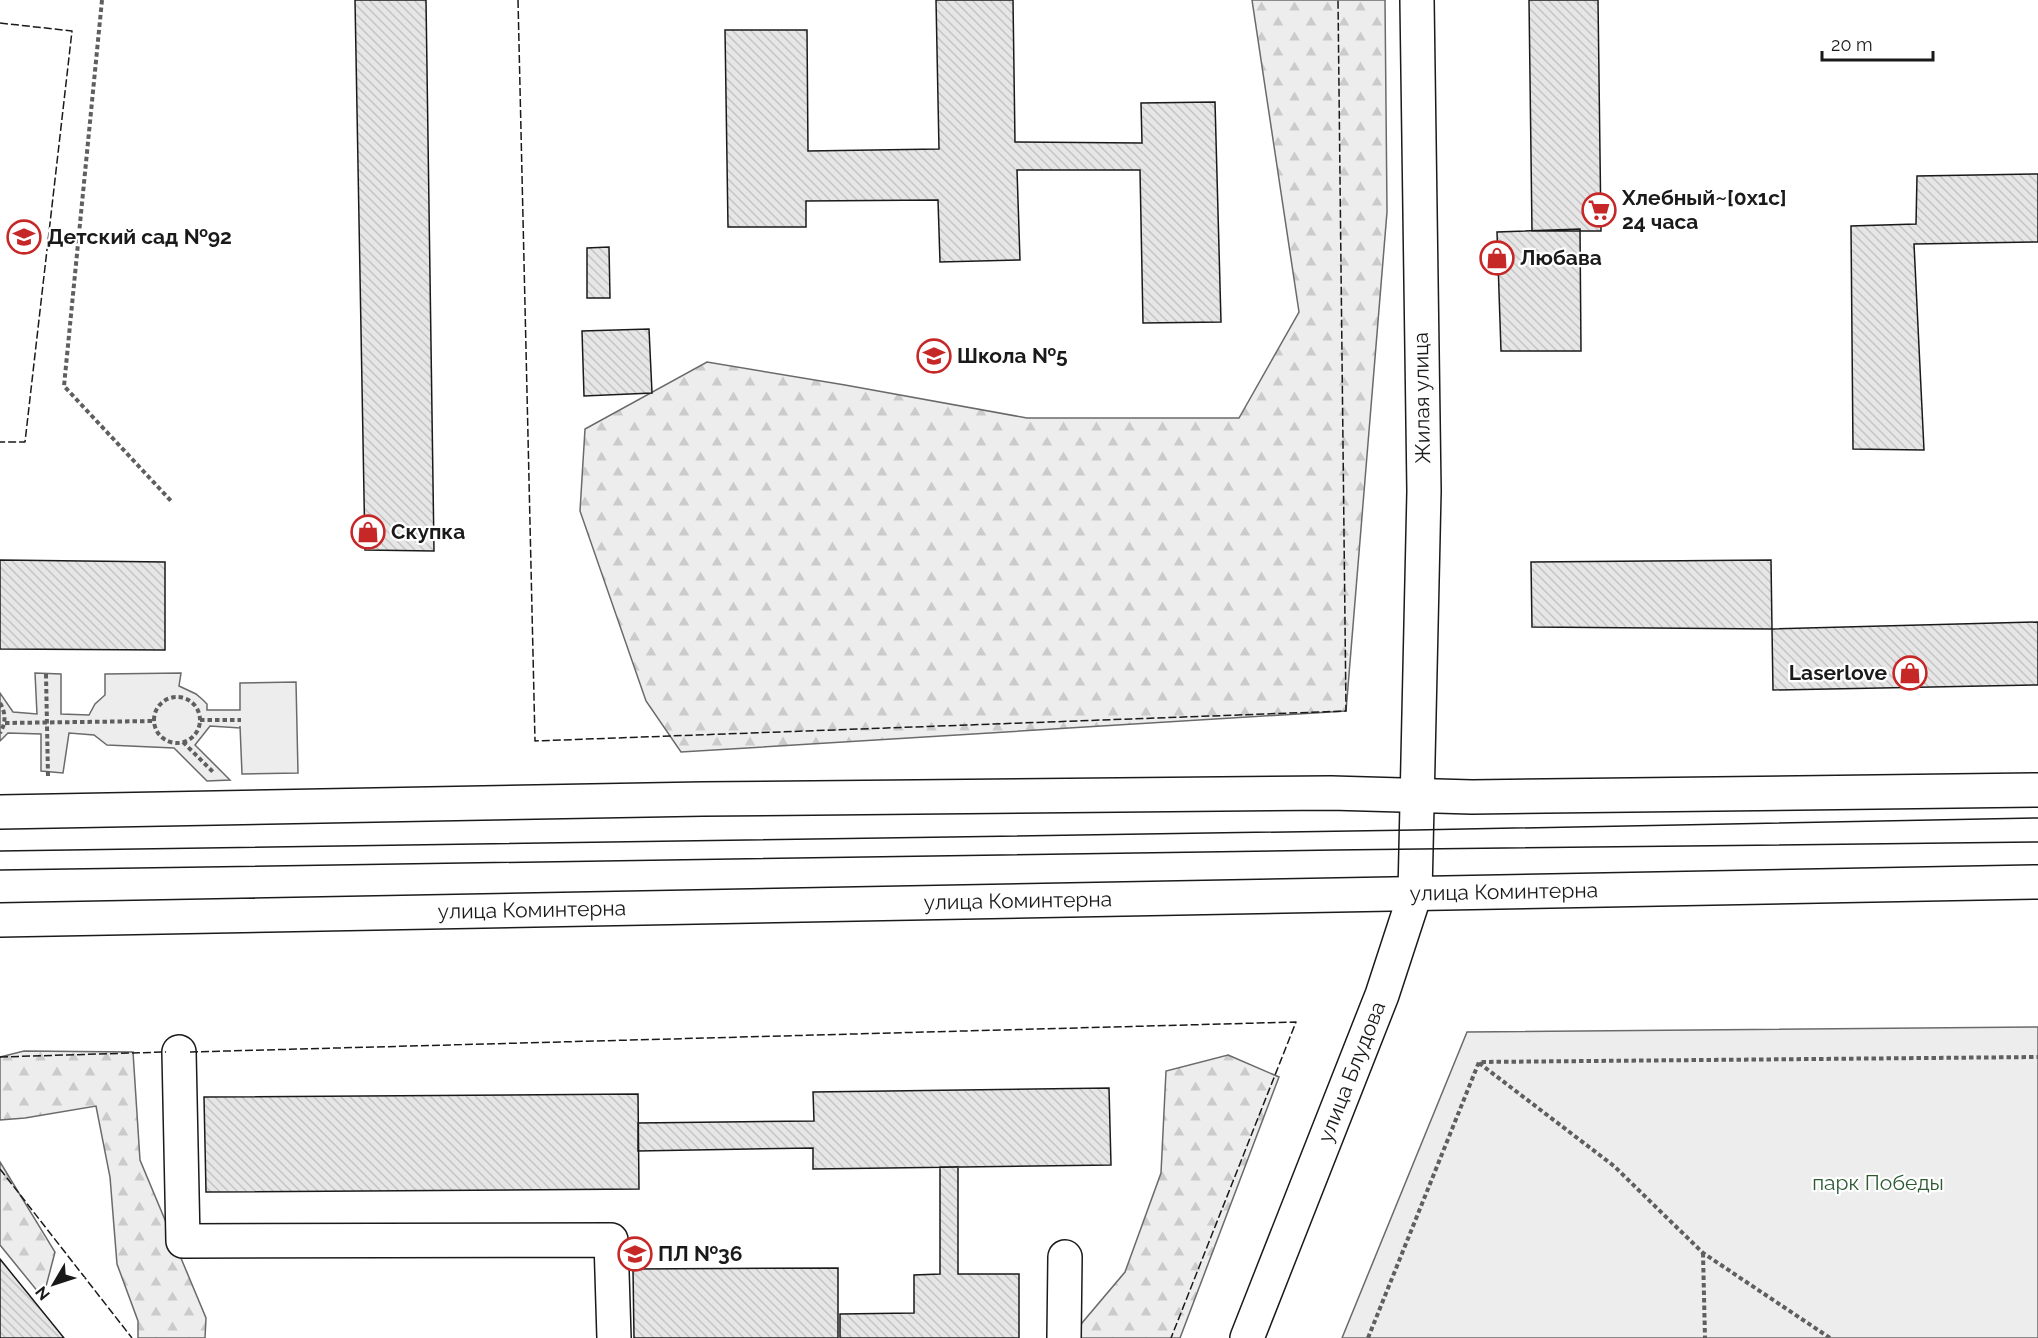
<svg xmlns="http://www.w3.org/2000/svg" width="2038" height="1338" viewBox="0 0 2038 1338" font-family="Raleway,sans-serif">
<defs>
<pattern id="forest-firs" width="22" height="20" patternUnits="userSpaceOnUse" patternTransform="scale(1.5)"><rect width="22" height="20" fill="#ededed"/><path d="M5 1l3.5 6h-7zM16 11l3.5 6h-7z" fill="#cbcbcb"/></pattern>
<pattern id="building-back-hatch" width="6" height="6" patternUnits="userSpaceOnUse" patternTransform="scale(1.5)"><rect width="6" height="6" fill="#e6e6e6"/><path d="M-1 5l2 2M0 0l6 6M5-1l2 2" fill="none" stroke="#c5c5c5"/></pattern>
</defs>
<rect width="100%" height="100%" fill="#fff"/>
<path fill="url(#forest-firs)" stroke="#6a6a6a" stroke-width="1.5" d="M1252,0H1385L1387,212L1346,711L681,752L646,701L580,511L585,429L707,362L845,385L1027,418H1239L1299,312Z
M24,1051L133,1052L140,1160L206,1318L205,1338H138V1321L117,1264L110,1177L96,1106L25,1118L0,1120V1057Z
M1228,1055L1279,1077L1180,1338H1075L1082,1323L1125,1272L1161,1173L1166,1071Z
M0,1162L55,1252L43,1298L0,1245Z"/>
<path fill="#ededed" stroke="#6a6a6a" stroke-width="1.5" d="M35,673L61,674V714L89,715L95,704L105,695V674L181,673L179,686L196,694L203,700L207,704V710H240V683L296,682L298,773L242,774L240,726V728L210,726L195,745L230,780L207,781L174,748L107,745L94,735L69,733L63,773L41,771V734L8,733L0,741V693L13,712L37,714Z
M2038,1027V1338H1342L1467,1032Z"/>
<path fill="url(#building-back-hatch)" stroke="#1a1a1a" stroke-width="1.5" d="M355,0H426L434,551L365,550Z
M936,0H1013L1015,142L1142,143L1141,103L1215,102L1221,322L1143,323L1140,170H1017L1020,260L940,262L938,200L806,201V227H728L725,30H807L808,151L939,149Z
M1529,0H1598L1601,231H1532Z
M2038,174V242L1914,244L1924,450L1853,449L1851,226L1916,224L1917,176Z
M1580,229L1581,351H1501L1497,232Z
M609,247L610,298H587V248Z
M649,329L652,393L584,396L582,331Z
M0,560L165,562V650L0,649Z
M1771,560L1772,629L1532,627L1531,562Z
M2038,622V685L1773,690L1772,629Z
M1109,1088L1111,1165L813,1169V1148L638,1151V1123L814,1121L813,1092Z
M638,1094L639,1189L206,1192L204,1097Z
M940,1167H958V1274H1019V1338H840V1314L914,1313V1275L940,1274Z
M0,1259L64,1338H0Z
M838,1268V1338H634L633,1269Z"/>
<g fill="none" stroke-linecap="round" stroke-linejoin="round">
<defs>
<g id="minor">
<path d="M0,812L703,799L1331,793L1472,797L2038,790"/>
<path id="s1" d="M0,920L2038,882"/>
<path d="M179,1052L183,1241L611,1240L614,1338"/>
<path d="M1064,1338L1065,1257"/>
<path id="s2" d="M1247,1338L1382,995L1415,894L1424,491L1417,0"/>
</g>
</defs>
<use href="#minor" stroke="#1a1a1a" stroke-width="36"/>
<path stroke="#5f5f5f" stroke-width="4" stroke-dasharray="4.5 3" stroke-linecap="butt" d="M102,0L64,386L172,502
M46,674L48,776
M154 720a23 23 0 1 1 46 0a23 23 0 1 1-46 0Z
M0,703C6,713 6,723 0,733
M200,720H241
M5,723L155,721
M183,742L213,772
M1479,1063L1614,1166L1703,1253L1830,1338
M1703,1253L1705,1338
M1368,1338L1479,1062L2038,1057"/>
<use href="#minor" stroke="#fff" stroke-width="33"/>
<path stroke="#1a1a1a" stroke-width="1.5" d="M0,851L1415,830L2038,818
M0,870L1335,850L2038,842"/>
<path stroke="#1a1a1a" stroke-width="1.5" stroke-dasharray="8 3" stroke-linecap="butt" d="M518,0L535,741L1346,711L1338,0
M0,23L72,31L25,442H0
M190,1052L1296,1022L1171,1338
M0,1057L166,1052
M0,1169L132,1338"/>
</g>
<defs>
<symbol id="supermarket-ring" viewBox="-11 -11 22 22"><circle r="9.5" fill="#fff" stroke="#c62828" stroke-width="1.5"/><path d="M-6-5.5h2.5l.6 2H6L4.5 2H-2.5L-4.4-4H-6ZM-1.5 3.2a1.3 1.3 0 1 0 .1 0ZM3 3.2a1.3 1.3 0 1 0 .1 0Z" fill="#c62828"/></symbol>
<symbol id="school-ring" viewBox="-11 -11 22 22"><circle r="9.5" fill="#fff" stroke="#c62828" stroke-width="1.5"/><path d="M0-5L7-2L0 1L-7-2ZM-4 1L0 2.5L4 1V4Q0 6-4 4Z" fill="#c62828"/></symbol>
<symbol id="shop-ring" viewBox="-11 -11 22 22"><circle r="9.5" fill="#fff" stroke="#c62828" stroke-width="1.5"/><path d="M-5-2.5h2.3a2.7 3.5 0 0 1 5.4 0H5L5.5 6h-11ZM-1.5-2.5h3a1.5 2.3 0 0 0-3 0Z" fill="#c62828"/></symbol>
<symbol id="university-ring" viewBox="-11 -11 22 22"><circle r="9.5" fill="#fff" stroke="#c62828" stroke-width="1.5"/><path d="M0-5L7-2L0 1L-7-2ZM-4 1L0 2.5L4 1V4Q0 6-4 4Z" fill="#c62828"/></symbol>
</defs>
<g fill-rule="evenodd">
<use href="#supermarket-ring" x="1580" y="191" width="38" height="38"/>
<use href="#school-ring" x="5" y="218" width="38" height="38"/>
<use href="#shop-ring" x="1478" y="239" width="38" height="38"/>
<use href="#school-ring" x="915" y="337" width="38" height="38"/>
<use href="#shop-ring" x="349" y="513" width="38" height="38"/>
<use href="#shop-ring" x="1891" y="654" width="38" height="38"/>
<use href="#university-ring" x="616" y="1235" width="38" height="38"/>
</g>
<g text-anchor="middle" stroke-width="4.5" stroke-linejoin="round" paint-order="stroke">
<g font-size="21" font-weight="bold" fill="#1a1a1a" stroke="#fff" text-anchor="start">
<text x="1622" y="205">Хлебный~[0x1c]<tspan x="1622" dy="24">24 часа</tspan></text>
<text x="47" y="244">Детский сад №92</text>
<text x="1520" y="265">Любава</text>
<text x="957" y="363">Школа №5</text>
<text x="391" y="539">Скупка</text>
<text x="1887" y="680" text-anchor="end">Laserlove</text>
<text x="658" y="1261">ПЛ №36</text>
</g>
<g font-size="21" fill="#1a1a1a" stroke="#fff">
<text transform="translate(1422 398) rotate(-91)" y="7">Жилая улица</text>
<text dy="7" stroke="none"><textPath href="#s1" startOffset="1504">улица Коминтерна</textPath></text>
<text dy="7" stroke="none"><textPath href="#s1" startOffset="1018">улица Коминтерна</textPath></text>
<text dy="7" stroke="none"><textPath href="#s1" startOffset="532">улица Коминтерна</textPath></text>
<text dy="7" stroke="none"><textPath href="#s2" startOffset="286">улица Блудова</textPath></text>
</g>
<g font-size="21" fill="#2b5a34" stroke="#fff">
<text x="1878" y="1190">парк Победы</text>
</g>
</g>
<g transform="translate(54 1284) rotate(231)" stroke="#ffffff" stroke-width="4.5" paint-order="stroke">
<path d="M0-4.5L10 22L0 15L-10 22Z" fill="#1a1a1a"/>
<text y="-9" font-size="16" font-weight="bold" text-anchor="middle" fill="#1a1a1a">N</text>
</g>
<path d="M1822 51v9h111v-9" fill="none" stroke="#1a1a1a" stroke-width="3"/>
<text x="1831" y="51" font-size="18" fill="#1a1a1a" stroke="#ffffff" stroke-width="4.5" paint-order="stroke">20 m</text>
</svg>
